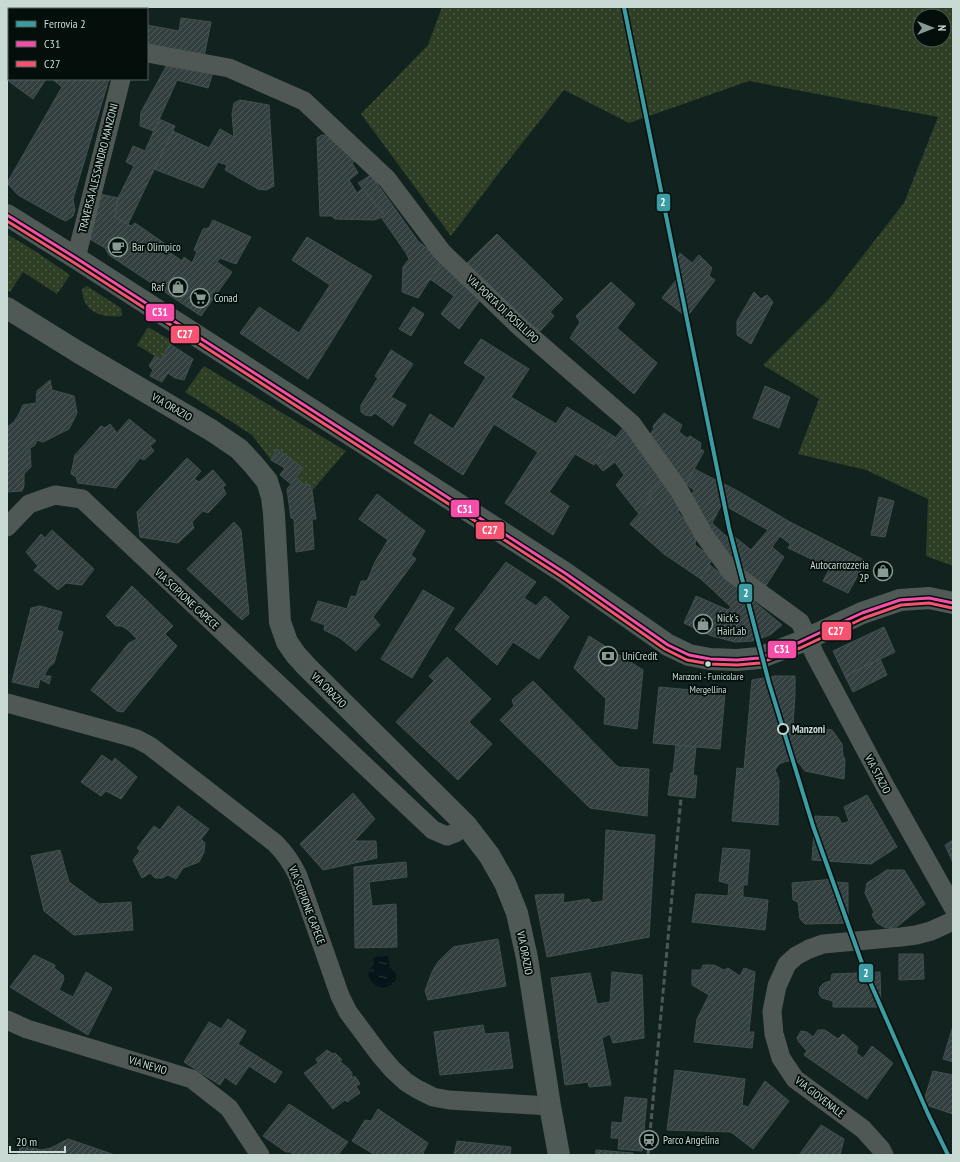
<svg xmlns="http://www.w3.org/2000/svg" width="960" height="1162" viewBox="0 0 960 1162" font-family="'PT Sans Narrow',sans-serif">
<defs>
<pattern id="grass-dots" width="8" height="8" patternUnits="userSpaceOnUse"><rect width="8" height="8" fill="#2e3f25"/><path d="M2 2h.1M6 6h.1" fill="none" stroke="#4b5a44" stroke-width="1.8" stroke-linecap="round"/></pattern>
<pattern id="water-ripples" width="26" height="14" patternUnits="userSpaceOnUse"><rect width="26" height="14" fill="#05151a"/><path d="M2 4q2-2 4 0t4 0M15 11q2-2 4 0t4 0" fill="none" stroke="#28363a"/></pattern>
<pattern id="building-hatch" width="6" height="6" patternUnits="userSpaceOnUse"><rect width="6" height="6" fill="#33403f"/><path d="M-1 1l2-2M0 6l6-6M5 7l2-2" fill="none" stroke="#4f5b5a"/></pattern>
</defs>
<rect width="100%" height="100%" fill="#11221f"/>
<path fill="url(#grass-dots)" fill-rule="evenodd" d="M442,7H953V566L926,556L928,499L866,470L798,454L819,399L763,365L829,299L904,203L938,117L749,81L629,123L564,90L512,156L451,236L361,114L428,45ZM920,16H944V40H920Z
M7,234L35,251L70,275L57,294L23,272L10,292L7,290Z
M87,286L121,308L122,316C102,318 83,313 82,289Z
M148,327L172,341L161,360L137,345Z
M204,366L346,451L312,491L309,484L304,485L296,477L303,468L277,449L271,460L252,435L185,392Z"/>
<path fill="url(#water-ripples)" d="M388,956L390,968C410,981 375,1001 368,974L374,964L373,957Z"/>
<path fill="url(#building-hatch)" stroke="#425150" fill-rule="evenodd" d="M26,7H69L68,9H29Z
M108,7H129L137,9H107Z
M181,18L211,22L204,57L147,50V25L179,31Z
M168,63L213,72L208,88L177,80L154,131L140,126L141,112Z
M9,68V79H46L33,99L7,80V71Z
M52,79H109L73,199L75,210L73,216L66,221L61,219L18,195L7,183L62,87Z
M240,100L269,105L274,186L266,190L258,189L225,170L227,165L218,162L203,188L154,169L173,131L209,148L220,129L234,137L232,114L234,103Z
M159,119L175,126L128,224L115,217L118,198L134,166L126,162L133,146L145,151Z
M322,135L336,136L355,161L352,163L358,173L349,180L357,193L363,188L385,216L374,220L335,219L332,216H320L317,138Z
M371,175L418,241L442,261L418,298L402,292L403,267L409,259L406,253L381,217L385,216L358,183Z
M100,194L118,198L115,217L131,226L135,223L171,248L169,252L182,261L184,257L192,263L197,252L194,250L203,229L209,228L213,220L251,237L236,264L220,258L217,262L232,272L201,316L109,255L105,248L88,238Z
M497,234L563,299L550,312L554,316L540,331L511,309L486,286L467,263Z
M307,237L372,276L308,379L240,333L259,307L299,333L330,285L292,260Z
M680,253L692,263L699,255L712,268L709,276L715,280L687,317L662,298L680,275L674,269Z
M442,261L480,300L459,329L441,314L454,296L430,279Z
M611,282L635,304L617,328L657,363L634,394L570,338L580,322L576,316Z
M754,292L761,299L767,295L773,302L751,344L737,335V321Z
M413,307L424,314L411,336L399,329Z
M481,339L529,369L511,397L556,424L567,407L615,437L594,465L575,454L549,492L569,506L553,535L505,503L538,452L494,424L463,475L414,443L430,414L453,429L486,377L464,363Z
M170,344L193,359L184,380L175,378L168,373L162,382L150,376L153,370L149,366L155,356L161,360Z
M391,350L413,364L391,397L406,405L393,426L375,413L371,416L365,415L361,412V405L378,378L375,376Z
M50,380L52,390L74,396L77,413L69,429L43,442L37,440L35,445L30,448L31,467L24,474V486L22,491L7,492V427L14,422L19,414L23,405L36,403L37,391Z
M765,386L790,397L779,428L753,418Z
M664,413L682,425L679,432L687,438L690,436L701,443L700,449L704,451L686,484L648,437L654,429L653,426Z
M129,419L156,441L150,446L154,451L144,460L140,458L116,488L78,483L76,477L71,474L75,455L101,426L105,428L110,424L117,433Z
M623,428L648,458L661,481L649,494L651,499L639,514L616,485L624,475L615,462L603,471L596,463Z
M277,449L303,468L296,477L304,485L309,484L312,491L316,519H312L314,549L296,552L294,519L291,518L287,489L291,484L280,475L285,468L271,460Z
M187,458L201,471L194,479L199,482L213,470L226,485L223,487L226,494L208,513L203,511L192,522L194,528L178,543L140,537L137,512Z
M694,469L736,490L790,522L772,547L784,557L765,587L735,566L690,498L694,490L686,484ZM722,504L768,530L751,550L731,534L727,537L712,523Z
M661,481L682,507L678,512L696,534L695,545L713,558L701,579L664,554L630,524L651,499L649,494Z
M377,494L425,531L411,555L416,559L373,617L380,625L356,651L340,638L324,630L325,625L311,620L318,601L347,609L351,596L356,597L361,581H367L375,562L388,540L359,519Z
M879,497L894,501L885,537L871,535Z
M234,522L241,530L249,614L242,620L187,569Z
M790,522L866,561L848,593L823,581L830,568L788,548L790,544L780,536Z
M52,530L94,569L82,585L66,583L58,590L34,570L38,566L26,552L41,534L45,538Z
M506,562L536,582L524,598L536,606L545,596L569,617L539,659L513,642L497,665L455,629Z
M710,565L782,625L770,635L753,641L735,642L712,636L684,623L696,596L728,610L731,607L701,579Z
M132,586L173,626L165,634L177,646L123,712L117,711L91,690L129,643L137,639L128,630L122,626H116L106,616Z
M423,590L454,608L412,678L381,659Z
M40,606L62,612L57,630L63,632L54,663L49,667L44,676H51L49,684L40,679L38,688L12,682L31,608Z
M884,627L895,652L845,676L833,651Z
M589,636L643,670L637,729L604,724L606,699L574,668Z
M447,657L491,699L469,722L492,744L458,780L396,722L434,681L429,676Z
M880,659L887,675L853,692L845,676Z
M775,676H795V695L793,725L832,730L842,744L843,756L845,759L844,779L805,771L798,762L787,761L779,764L775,770L779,780L778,825L732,821L737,768L744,769L752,680Z
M533,681L618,767L649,769L647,816L590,808L500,720L514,706L512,700Z
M659,687L725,693L720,749L653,743Z
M676,745L696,747L693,775L697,776L695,798L668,795L671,773H673Z
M102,755L112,762L115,758L137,777L121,799L106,791L101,796L81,782Z
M353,793L375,819L354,841H376L377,858L323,870L300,844Z
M867,795L897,847L871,864L812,860L815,816L838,817L842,824L849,821L844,807Z
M178,806L209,829L201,839L205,843L204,852L199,862L183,868L176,879L168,875L162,878H155L150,873L142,878L133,860L140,851L137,848L154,826L160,830Z
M606,830L655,835L649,937L547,957L535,895L564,894L563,903L589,899L592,903L603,901Z
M953,840V863L945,845Z
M723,848L750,850L747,885H743V897L768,900L765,930L692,922L696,894L728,896L729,884L719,881Z
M60,850L69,882L99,904L131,902L133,930L74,935L44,911L31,856Z
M406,862L407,877L369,882L372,906L396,904L397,947L355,948L354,867Z
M887,870H904L925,904L894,929L884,927L877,923L872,915L874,912L865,893L867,883Z
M834,879L835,882L848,883V923L805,924L800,919L798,902L793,900L792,883Z
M498,939L506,986L428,1000L425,991L432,972L438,962L453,947Z
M899,954H923L924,979L899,980Z
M34,955L55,965L54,968L63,975L64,979L59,990L73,997L86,972L112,988L88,1035L10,987Z
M703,965H714L724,970L728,968L740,976L744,968L755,972L749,1032H754L752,1048L694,1042L697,1019L709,995L692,985V970H701Z
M612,972L642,975L644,1038L613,1043L610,1034L602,1038L611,1085L589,1087L588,1082L565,1085L551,978L590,973L597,1004L610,1002Z
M880,972L881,1007H833V1001L822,998L819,994L820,987L824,983L831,981L832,974Z
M228,1019L246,1031L238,1044L282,1072L275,1083L249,1066L236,1085L225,1077L220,1085L184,1062L209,1022L221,1029Z
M483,1025L485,1034L508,1032L513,1068L440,1075L434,1032Z
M953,1026V1062L943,1059Z
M818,1030H825L838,1039L843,1034L858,1047L856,1053L863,1058L872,1046L893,1063L867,1099L804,1055L807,1051L799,1042L797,1038L801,1031L807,1032L813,1037Z
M327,1050L333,1054L335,1053L342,1060L339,1062L342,1063L349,1069L352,1073V1078L355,1076L360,1084L356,1086L360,1093L347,1102L345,1100L333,1109L304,1073L318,1063L316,1059Z
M675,1070L745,1079L742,1105L748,1107L765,1081L789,1101L753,1149L731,1132L667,1130Z
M933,1071L953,1075V1114L923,1104Z
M625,1097L647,1099L642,1151L618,1149L619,1138H611L612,1122L622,1123Z
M289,1104L348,1142L338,1155H295L290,1152H286L263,1136Z
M378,1109L428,1143L423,1153L425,1155H375L352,1141L365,1120L371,1121Z
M821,1125L844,1139L840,1155H799Z
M68,1139L115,1155H18L21,1144L41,1150L51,1148Z
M457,1141L511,1147L510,1155H454Z
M596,1150L633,1153V1155H596Z"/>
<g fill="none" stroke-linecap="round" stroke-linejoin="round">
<path stroke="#4f5854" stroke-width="19" d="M7,13L9,14
M147,53L229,68L304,101L387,179L442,252L520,327L632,424L679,490L704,535L731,572L800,622L815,655L885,786L953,907
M76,258L121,79
M7,527L29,504L55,495L82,499L433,830L447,836L455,833L466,825
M7,703L124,735L137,739L150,746L275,843C285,853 292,863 298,876L340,996L348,1012L380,1055L393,1070L406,1082L417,1089L433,1097L449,1100L550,1106
M7,1020L27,1029L192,1079L229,1108L260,1155
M884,1155L881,1149L863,1129L795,1079L781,1058L774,1034L772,1011L777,986L787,964L796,956L809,949L823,944L901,937L916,935L931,931L953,921"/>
<path stroke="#4f5955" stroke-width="22" d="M7,215L76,258L565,573L668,645L689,655L710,659L737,660L759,658L798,643L862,613L900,600L929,598L953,603
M7,308L78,352L211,430L239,449L253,464L267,481L272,497L274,514L280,622L287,642L296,655L307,667L466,825L489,855L505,883L517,913L527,958L550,1106L559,1155"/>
<path stroke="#4d5855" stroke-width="3" stroke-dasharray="6 3" stroke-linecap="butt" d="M648,1155L681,798"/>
<defs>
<path id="bus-1" d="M7,215L76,258L565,573L668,645L689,655L710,659L737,660L759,658L798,643L862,613L900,600L929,598L953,603"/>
<path id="bus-2" d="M7,221L73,262L562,577L665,649L687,660L710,664L737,665L760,663L800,648L864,618L901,605L929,603L952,608"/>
</defs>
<use href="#bus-1" stroke="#040f0c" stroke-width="6"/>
<use href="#bus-2" stroke="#040f0c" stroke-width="6"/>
<use href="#bus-1" stroke="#f54da8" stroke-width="3"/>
<use href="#bus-2" stroke="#f65372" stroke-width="3"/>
<defs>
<path id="rail-1" d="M624,7L729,528L769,683L813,826L863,966L928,1114L948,1155"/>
</defs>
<use href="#rail-1" stroke="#040f0c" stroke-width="7"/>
<use href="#rail-1" stroke="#3b9da3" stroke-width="4"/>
</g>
<defs>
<symbol id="cafe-ring" viewBox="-11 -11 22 22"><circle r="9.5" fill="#040f0c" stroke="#899a95" stroke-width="1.5"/><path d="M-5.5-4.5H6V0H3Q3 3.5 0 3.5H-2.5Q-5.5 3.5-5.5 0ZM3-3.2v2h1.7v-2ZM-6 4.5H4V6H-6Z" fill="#899a95"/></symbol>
<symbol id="shop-ring" viewBox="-11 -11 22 22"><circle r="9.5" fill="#040f0c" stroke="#899a95" stroke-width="1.5"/><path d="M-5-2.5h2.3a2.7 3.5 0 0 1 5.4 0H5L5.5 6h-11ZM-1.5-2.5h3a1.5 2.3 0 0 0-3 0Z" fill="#899a95"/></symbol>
<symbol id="supermarket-ring" viewBox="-11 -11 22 22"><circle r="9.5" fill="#040f0c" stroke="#899a95" stroke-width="1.5"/><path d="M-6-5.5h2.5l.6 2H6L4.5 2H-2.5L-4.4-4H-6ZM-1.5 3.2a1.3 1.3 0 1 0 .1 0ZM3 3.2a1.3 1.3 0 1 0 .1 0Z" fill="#899a95"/></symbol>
<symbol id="bank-ring" viewBox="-11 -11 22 22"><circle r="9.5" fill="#040f0c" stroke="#899a95" stroke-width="1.5"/><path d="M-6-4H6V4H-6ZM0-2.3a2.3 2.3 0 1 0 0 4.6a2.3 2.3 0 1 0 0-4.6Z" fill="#899a95"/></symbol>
<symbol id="station-ring" viewBox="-11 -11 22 22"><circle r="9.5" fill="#040f0c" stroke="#899a95" stroke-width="1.5"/><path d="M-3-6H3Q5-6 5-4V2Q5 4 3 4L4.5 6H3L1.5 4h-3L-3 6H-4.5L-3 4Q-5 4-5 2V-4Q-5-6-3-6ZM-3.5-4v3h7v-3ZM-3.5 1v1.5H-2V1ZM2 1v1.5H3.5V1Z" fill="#899a95"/></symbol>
</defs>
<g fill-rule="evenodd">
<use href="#cafe-ring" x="107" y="236" width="22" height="22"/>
<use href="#shop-ring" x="167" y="276" width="22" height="22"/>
<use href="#supermarket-ring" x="189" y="287" width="22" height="22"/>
<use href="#shop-ring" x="872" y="560" width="22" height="22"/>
<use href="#shop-ring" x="692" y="613" width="22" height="22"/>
<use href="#bank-ring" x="597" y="645" width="22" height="22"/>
<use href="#station-ring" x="638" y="1129" width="22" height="22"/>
</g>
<circle fill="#c9dad5" stroke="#040f0c" stroke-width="1.5" cx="708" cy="664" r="3.5"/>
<circle fill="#040f0c" stroke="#c9dad5" stroke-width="2" cx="783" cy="729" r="5"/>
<g text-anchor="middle" stroke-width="3.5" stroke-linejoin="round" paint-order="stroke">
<g font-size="10" fill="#c9dad5" stroke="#040f0c">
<text x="708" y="680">Manzoni - Funicolare<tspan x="708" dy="13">Mergellina</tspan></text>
</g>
<g font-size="11" fill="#c9dad5" stroke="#040f0c">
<text transform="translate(98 168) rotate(-76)" y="4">TRAVERSA ALESSANDRO MANZONI</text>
<text transform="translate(503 309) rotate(43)" y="4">VIA PORTA DI POSILLIPO</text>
<text transform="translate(172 407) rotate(30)" y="4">VIA ORAZIO</text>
<text transform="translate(187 599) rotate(43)" y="4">VIA SCIPIONE CAPECE</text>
<text transform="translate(329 690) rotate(45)" y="4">VIA ORAZIO</text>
<text transform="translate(878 774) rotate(62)" y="4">VIA STAZIO</text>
<text transform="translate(307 905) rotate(69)" y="4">VIA SCIPIONE CAPECE</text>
<text transform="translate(525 953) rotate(79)" y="4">VIA ORAZIO</text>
<text transform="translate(148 1065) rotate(17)" y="4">VIA NEVIO</text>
<text transform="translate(820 1097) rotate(38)" y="4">VIA GIOVENALE</text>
</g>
<g font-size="11" fill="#c9dad5" stroke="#040f0c" text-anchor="start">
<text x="132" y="251">Bar Olimpico</text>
<text x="164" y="291" text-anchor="end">Raf</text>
<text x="214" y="302">Conad</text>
<text x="869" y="569" text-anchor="end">Autocarrozzeria<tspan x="869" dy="13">2P</tspan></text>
<text x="717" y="622">Nick's<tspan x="717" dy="13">HairLab</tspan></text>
<text x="622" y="660">UniCredit</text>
<text x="663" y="1144">Parco Angelina</text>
</g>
<g font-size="11" font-weight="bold" fill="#c9dad5" stroke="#040f0c" text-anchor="start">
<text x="792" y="733">Manzoni</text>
</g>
</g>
<g stroke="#040f0c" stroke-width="1.5">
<rect x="656" y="193" width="15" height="19" rx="4" fill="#3b9da3"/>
<rect x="145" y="303" width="30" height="19" rx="4" fill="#f54da8"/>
<rect x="170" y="325" width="30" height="19" rx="4" fill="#f65372"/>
<rect x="450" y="499" width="30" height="19" rx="4" fill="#f54da8"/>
<rect x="475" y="521" width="30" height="19" rx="4" fill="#f65372"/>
<rect x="738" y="583" width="15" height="20" rx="4" fill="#3b9da3"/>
<rect x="821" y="621" width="31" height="20" rx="4" fill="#f65372"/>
<rect x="767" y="640" width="30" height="19" rx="4" fill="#f54da8"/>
<rect x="858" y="963" width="16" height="20" rx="4" fill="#3b9da3"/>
</g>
<g font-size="11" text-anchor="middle" font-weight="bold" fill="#fff">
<text x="663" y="206">2</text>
<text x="160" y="316">C31</text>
<text x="185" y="338">C27</text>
<text x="465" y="513">C31</text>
<text x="490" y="534">C27</text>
<text x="746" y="597">2</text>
<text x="836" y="635">C27</text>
<text x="782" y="653">C31</text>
<text x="866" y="977">2</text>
</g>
<rect width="960" height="1162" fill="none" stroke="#c9dad5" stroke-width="16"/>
<rect x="8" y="8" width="140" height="72" fill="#040f0c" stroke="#53605c"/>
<rect x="16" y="21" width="20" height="6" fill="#3b9da3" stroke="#53605c"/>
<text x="44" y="28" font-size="12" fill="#c9dad5">Ferrovia 2</text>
<rect x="16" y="41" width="20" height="6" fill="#f54da8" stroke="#53605c"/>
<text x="44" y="48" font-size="12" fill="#c9dad5">C31</text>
<rect x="16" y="61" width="20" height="6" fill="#f65372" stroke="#53605c"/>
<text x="44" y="68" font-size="12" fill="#c9dad5">C27</text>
<g transform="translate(932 28) rotate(90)"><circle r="19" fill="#040f0c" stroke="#53605c"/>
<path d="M0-3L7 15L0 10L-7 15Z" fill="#899a95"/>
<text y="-6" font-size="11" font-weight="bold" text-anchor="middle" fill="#c9dad5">N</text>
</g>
<path d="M10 1146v6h55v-6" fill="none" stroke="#c9dad5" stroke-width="2"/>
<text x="16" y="1146" font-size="12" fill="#c9dad5" stroke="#040f0c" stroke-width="3" paint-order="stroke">20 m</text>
</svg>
